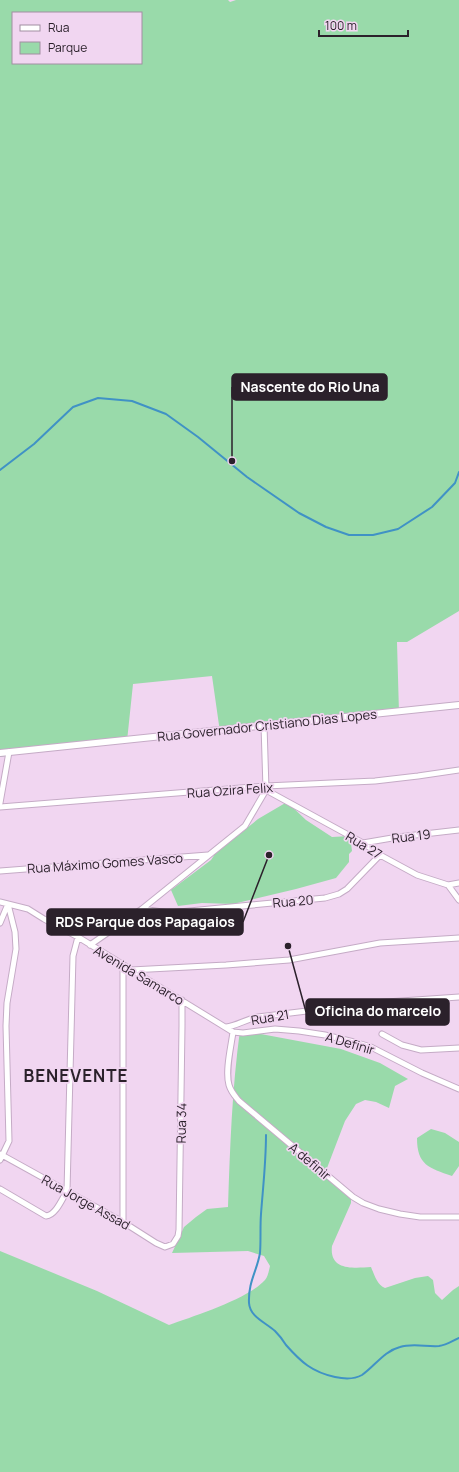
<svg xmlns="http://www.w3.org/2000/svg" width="459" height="1472" viewBox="0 0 459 1472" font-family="Manrope,sans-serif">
<rect width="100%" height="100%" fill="#f1d6f1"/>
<path fill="#99daaa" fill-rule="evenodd" d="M0,0H228L230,2L236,0H459V611L407,642H397L399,713L220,732L212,676L133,684L127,741L27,752L0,757ZM13,13H141V63H13Z
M287,802L306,820L332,837L350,836L352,851L349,854V862L336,878L296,889L233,904L202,903L178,906L171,890L211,860L215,854L258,819Z
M240,1030L341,1049L380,1063L408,1079L395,1086L389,1108L376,1102L365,1100L356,1104L345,1121L327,1168L325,1170L351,1198V1203L332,1246C329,1271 354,1268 371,1267C374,1274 377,1285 385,1288L415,1278L428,1276L433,1280L435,1293L442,1300L453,1290L459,1286V1472H0V1251L97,1291L169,1325C194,1316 248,1299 265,1280C268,1277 269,1270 270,1266L264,1256L248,1251L172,1253L184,1227L196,1217L207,1209L228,1207C230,1148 232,1089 240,1030Z
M431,1129L445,1133L459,1142V1166L452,1176C429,1168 417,1165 417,1138Z"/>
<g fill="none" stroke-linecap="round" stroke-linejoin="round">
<path stroke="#4092c5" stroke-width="2" d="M0,470L34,444L73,407L98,398L132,401L166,414L198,437L247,477L299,513L326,527L349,535H373L398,529L432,507L455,483L459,472
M266,1135C266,1162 263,1187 261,1214C260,1227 261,1240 260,1253C257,1271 248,1282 249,1303C250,1317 265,1322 275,1331C279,1335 283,1340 286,1345C301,1362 312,1372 335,1377C344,1379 353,1380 362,1375C375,1366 384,1351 400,1347C412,1343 427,1347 439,1346C447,1345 452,1341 459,1338"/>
<defs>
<path id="minor" d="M264,725L266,789
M266,790L363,843L380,855L417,875L448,885L459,900
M0,803L9,752
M0,807L266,786L375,781L418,776L459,770
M363,843L398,837L459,830
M0,871L208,855
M448,885L459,883
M0,902L28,909L44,919L78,937L233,1032L243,1033L275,1029L299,1031L325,1035L354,1042L371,1047L422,1073L459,1089
M142,909L169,913L325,898L339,894L347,889L380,855
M0,923L8,904
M90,945L142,909L245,826L266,790
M131,970L226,965L289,960L380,943L459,938
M226,1027C237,1026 246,1019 258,1017L372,1003L459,997
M233,1032C231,1047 225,1071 229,1085C231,1092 235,1096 239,1101L353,1197L363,1203L379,1209L400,1214L420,1217H459
M382,1034L402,1045L421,1050L459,1048
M0,1154L123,1222L156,1243L165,1247L173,1244L178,1236L179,1230L182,1026V1000
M0,1160L9,1141L6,1026L7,1003L16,949L15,932L8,904
M0,1189L46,1216C56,1215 62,1199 67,1191L73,956L78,937
M123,1222V966"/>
<path id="tertiary" d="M0,753L459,705"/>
</defs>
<use href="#minor" stroke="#c5abc6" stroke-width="7"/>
<use href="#tertiary" stroke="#c5abc6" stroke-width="8"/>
<use href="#minor" stroke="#fff" stroke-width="5"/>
<use href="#tertiary" stroke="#fff" stroke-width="6"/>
</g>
<g text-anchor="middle" stroke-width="3.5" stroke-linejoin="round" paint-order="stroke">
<g font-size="13" fill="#2b212b" stroke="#f1d6f1">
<text transform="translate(267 725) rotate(-6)" y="5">Rua Governador Cristiano Dias Lopes</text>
<text transform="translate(230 790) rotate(-4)" y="5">Rua Ozira Felix</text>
<text transform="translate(411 836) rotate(-7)" y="5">Rua 19</text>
<text transform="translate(364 845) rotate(31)" y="5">Rua 27</text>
<text transform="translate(105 863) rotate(-4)" y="5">Rua Máximo Gomes Vasco</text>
<text transform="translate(293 901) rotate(-5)" y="5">Rua 20</text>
<text transform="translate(139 975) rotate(31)" y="5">Avenida Samarco</text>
<text transform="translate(270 1017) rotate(-10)" y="5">Rua 21</text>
<text transform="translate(350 1043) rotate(16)" y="5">A Definir</text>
<text transform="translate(181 1123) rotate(-89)" y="5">Rua 34</text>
<text transform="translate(310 1161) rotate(40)" y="5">A definir</text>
<text transform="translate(86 1202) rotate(29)" y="5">Rua Jorge Assad</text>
</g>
<g font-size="17" font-weight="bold" letter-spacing="1" fill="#2b212b" stroke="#f1d6f1">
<text x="76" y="1082">BENEVENTE</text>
</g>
</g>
<path fill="none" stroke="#2b212b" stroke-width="1.5" d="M232 461L232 387M269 855L243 922M288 946L306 1012"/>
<g fill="#2b212b" stroke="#f1d6f1" stroke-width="1.5">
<circle cx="232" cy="461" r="4"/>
<circle cx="269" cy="855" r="4"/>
<circle cx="288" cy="946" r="4"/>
</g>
<g fill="#2b212b" stroke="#2b212b" stroke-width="1.5">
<rect x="232" y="374" width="155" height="26" rx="4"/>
<rect x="47" y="909" width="196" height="26" rx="4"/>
<rect x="306" y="999" width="143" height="26" rx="4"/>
</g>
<g font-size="14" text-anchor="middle" font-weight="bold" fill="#fff">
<text x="310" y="392">Nascente do Rio Una</text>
<text x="145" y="927">RDS Parque dos Papagaios</text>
<text x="378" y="1016">Oficina do marcelo</text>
</g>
<rect x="12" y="12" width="130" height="52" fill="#f1d6f1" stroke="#a28ea2"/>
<rect x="20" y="25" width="20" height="6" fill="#ffffff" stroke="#a28ea2"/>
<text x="48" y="32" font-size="12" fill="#2b212b">Rua</text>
<rect x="20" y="42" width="20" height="12" fill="#99daaa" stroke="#a28ea2"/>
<text x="48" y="52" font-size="12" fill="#2b212b">Parque</text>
<path d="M319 30v6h89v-6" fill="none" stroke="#2b212b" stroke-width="2"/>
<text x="325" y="30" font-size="12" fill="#2b212b" stroke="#f1d6f1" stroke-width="3" paint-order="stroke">100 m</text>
</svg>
